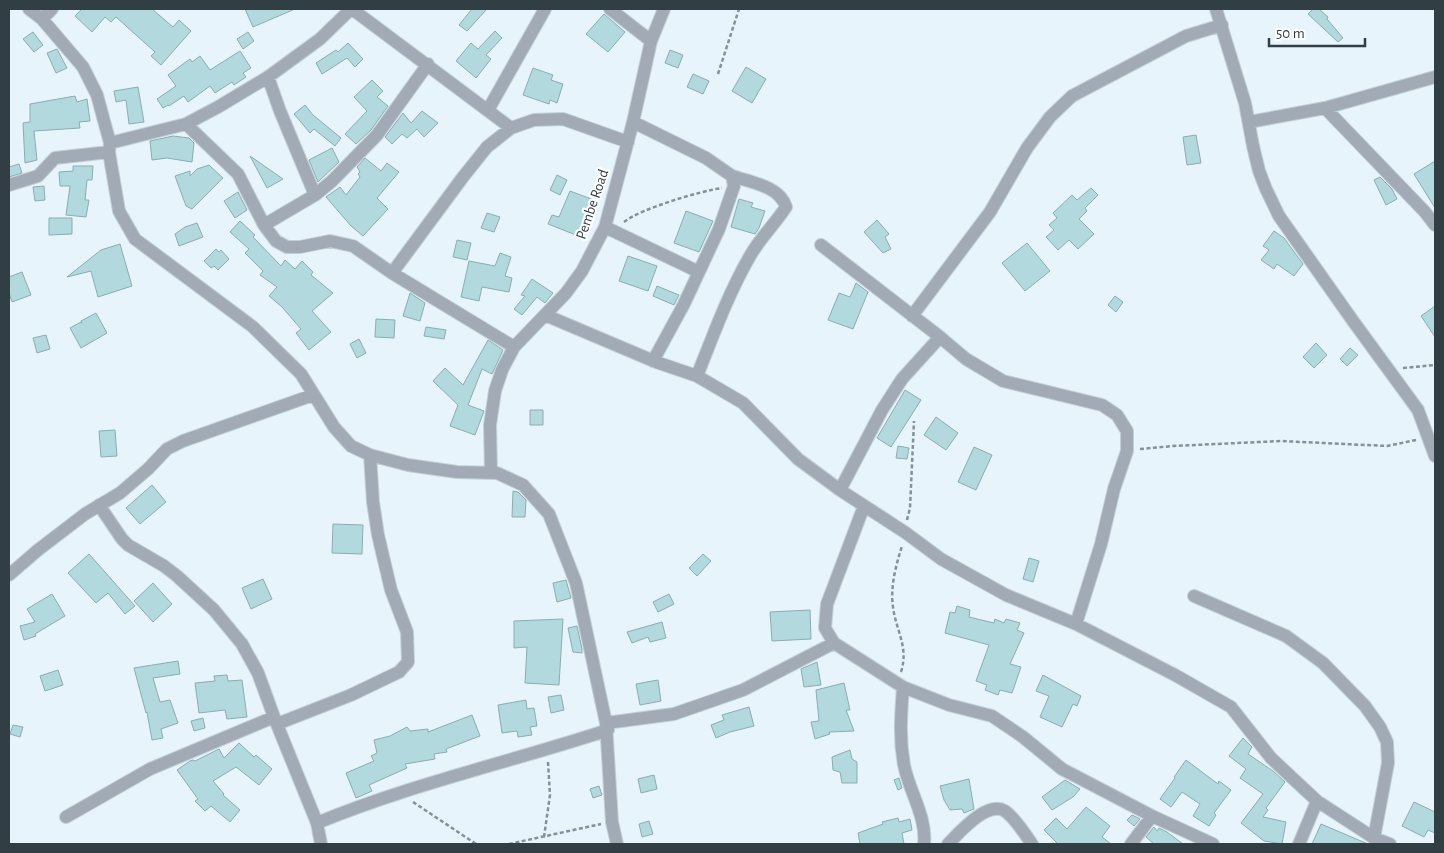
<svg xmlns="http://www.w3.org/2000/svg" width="1444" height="853" viewBox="0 0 1444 853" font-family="'Alegreya Sans',sans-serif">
<rect width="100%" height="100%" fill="#e8f4fb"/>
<path fill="#b2d9de" stroke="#89adb2" d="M82,9H152L173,27L179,20L191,31L161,65L151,56L155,52L116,17L111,22L105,17L92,32L75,16Z
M245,9H295L253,27Z
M472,9H487L467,31L459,25Z
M1313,9H1319L1328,17L1327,19L1343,38L1338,42L1308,14Z
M604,14L625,32L608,52L586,34Z
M495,31L502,38L486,55L491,59L476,78L456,61L471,43L478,49Z
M33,32L43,45L34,52L23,39Z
M248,32L254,41L243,49L237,39Z
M348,43L363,59L355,67L347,58L322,74L316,63L336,50L338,52Z
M57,49L67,68L56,73L47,53Z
M670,50L683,55L678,68L665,63Z
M240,51L251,68L243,73L246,77L234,85L232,82L215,93L210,86L188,102L184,96L169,106L168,105L163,108L157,99L176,86L168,75L190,59L192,62L200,56L210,70Z
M746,67L766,79L752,103L732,91Z
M533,68L553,75L551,80L563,84L557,103L550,100L549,104L523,95Z
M693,74L709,81L703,94L687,87Z
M372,80L383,91L377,97L388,106L371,130L356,144L345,134L367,111L354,97Z
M138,87L144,122L129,124L126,100L116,102L114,91Z
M75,96L77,102L87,99L90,121L79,122L80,128L34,131L37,160L25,163L23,123L30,122V104Z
M305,105L313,115L341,138L335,146L314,129L310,133L294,114Z
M422,111L438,123L424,137L417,129L407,138L402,134L392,144L385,137L403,113L411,123Z
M1196,135L1201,163L1187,165L1183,137Z
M173,136L189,138L194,143L192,162L167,158L152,160L150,141Z
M332,148L339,162L318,182L309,160Z
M250,156L283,179L267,188Z
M365,158L381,171L387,163L399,172L377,198L388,209L363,236L351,226L326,197L340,187L346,195L360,177L358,174L360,172L357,167Z
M1435,161V208L1414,174Z
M19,164L22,173L9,177V167Z
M209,165L223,178L192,209L186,206L175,176L190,171V176L197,169Z
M73,166H93L92,180H87L85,200H89L86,217L66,215L70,186H60L59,172L73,171Z
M557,175L567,180L560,195L550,190Z
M1380,177L1392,189L1397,199L1386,205L1374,180Z
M44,186L45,200L35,201L33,187Z
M1091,188L1098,195L1085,208L1087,211L1079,219L1094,234L1078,249L1069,240L1058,250L1046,237L1054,230L1049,225L1057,218L1053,213L1072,195L1077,200Z
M570,191L594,200L581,237L548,224L552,215L559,217Z
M238,192L247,210L235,218L224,201Z
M739,199L753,203L751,207L765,211L759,228L755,234L731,227Z
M686,211L713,221L699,252L674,243Z
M487,213L500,217L494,232L481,228Z
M49,218H72V234L49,235Z
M877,220L889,234L885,237L891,249L883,253L864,232Z
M240,221L255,235L253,237L281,266L285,260L295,269L302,261L313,272L311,275L333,293L312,311L331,332L309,350L296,333L301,329L282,307L269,296L277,287L260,275L263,271L245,253L249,249L230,232Z
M197,223L203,237L179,246L175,234L185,227Z
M1274,231L1284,238L1303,264L1294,276L1277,264L1274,269L1261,260L1269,250L1263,246Z
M457,240L471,243L467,260L453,257Z
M1027,243L1050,271L1025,291L1002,263Z
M120,244L132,286L98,297L91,271L67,277L101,250Z
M216,249L219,252L221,250L229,259L218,270L214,266L211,268L204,261Z
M500,253L511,257L505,276L512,278L509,292L482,287L479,301L461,297L469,261L495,266Z
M628,256L657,266L648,291L619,281Z
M22,272L31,295L12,302L9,293V277Z
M532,279L553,293L545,303L537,297L522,315L514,309L525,296L521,295Z
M856,283L868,292L853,329L828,320L839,293L850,297Z
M657,286L679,295L674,305L653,296Z
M410,293L425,303L420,321L403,316Z
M1115,296L1123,302L1116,312L1108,305Z
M1435,306V337L1421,316Z
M96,313L107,333L81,348L70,328L81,322L82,323L81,321Z
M376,319L395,320L394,338L375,337Z
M426,327L446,330L444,339L424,336Z
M46,335L50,349L37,353L33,338Z
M359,339L366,353L357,358L350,344Z
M488,340L503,350L492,374L482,369L468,405L484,411L475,435L450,426L458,405L433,381L445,368L463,385Z
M1316,343L1327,355L1314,368L1303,357Z
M1350,348L1358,355L1347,366L1340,359Z
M905,390L921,400L891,447L877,438Z
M530,410H543V425H530Z
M936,417L958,433L946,450L924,435Z
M115,430L117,456L101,457L99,431Z
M898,446L909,448L907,459L896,458Z
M974,447L992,455L976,490L958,482Z
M152,485L166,502L140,524L126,508Z
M513,491L518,492L526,500L525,517H512Z
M333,524L363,525L362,554L332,553Z
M89,554L135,606L125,614L108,593L96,603L68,573Z
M703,554L711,561L697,576L689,568Z
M1029,558L1039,561L1033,582L1023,579Z
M263,579L272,599L251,609L242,588Z
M566,580L571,598L557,602L553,583Z
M153,583L172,604L153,622L134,601Z
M52,594L65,616L35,634L36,636L24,640L20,626L35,622L27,609Z
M669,594L674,604L658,612L653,602Z
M957,606L970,610L969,617L994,623L995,619L1004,623L1006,619L1020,623L1017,630L1024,633L1010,664L1021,667L1012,693L1000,690L998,695L985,690L987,685L976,681L989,645L945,633L950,612L955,613Z
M810,610L811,639L772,641L770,612Z
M563,619L559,685L525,683L527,647L514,648V621Z
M662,622L666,638L650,642L648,637L632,643L627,632Z
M577,626L582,649V653L573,652L568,628Z
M178,661L180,674L153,678L160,702L170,700L178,723L161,729L163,738L152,740L147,712L146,713L134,668Z
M817,662L821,685L804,687L801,669Z
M58,670L63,685L45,691L40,676Z
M227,675L228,681L242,680L247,717L227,719L225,710L199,713L195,683L215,681L214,676Z
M1043,675L1081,696L1077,706L1073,704L1062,727L1040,717L1049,696L1036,691Z
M658,680L661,701L640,705L636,684Z
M844,683L850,710H846L854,731L829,732L830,734L815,739L811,722L819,721L816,690Z
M561,695L564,710L551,713L548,697Z
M526,700L527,709L534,708L537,726L530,727L532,735L518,737L517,731L502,733L498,705Z
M749,707L754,726L730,732L716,738L711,725L724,720L722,715Z
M472,715L480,736L446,749L447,752L434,754L435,759L405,764L407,768L369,785L372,791L356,798L346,773L374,761L371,756L377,753L374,740L390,736L407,727L410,731L428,729V732Z
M203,718L205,728L194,731L191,721Z
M13,725L23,727L20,737L10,734Z
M1243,738L1252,747L1248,754L1273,771L1285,782L1266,808L1268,810L1263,817L1286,822L1282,844L1264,841L1241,823L1263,794L1240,778L1246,769L1229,756Z
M239,743L254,757L256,755L272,769L259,785L236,767L213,781L224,794L223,795L240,810L230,822L211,806L205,811L195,801L198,799L177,770L190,761L193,760L195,761L219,749L224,758Z
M850,750L852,759L857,762V783H842L840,772L833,770L832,757Z
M1186,760L1218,784L1219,781L1231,790L1214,813L1216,815L1209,826L1193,816L1200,804L1182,792L1171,807L1160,799L1175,778L1174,777Z
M654,775L657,789L641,793L638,779Z
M899,778L902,788L898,790L894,780Z
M969,779L974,809L964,813L962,809L950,810L944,800L940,786Z
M1065,780L1080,789L1073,797L1052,810L1042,797Z
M599,786L602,795L593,798L590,789Z
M1414,802L1435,812V833L1428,830L1424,837L1402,826Z
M1086,807L1110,826L1102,837L1111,844H1058L1044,830L1056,818L1067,829Z
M1132,815L1140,819L1134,826L1127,820Z
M898,818L899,822L910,819L912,830L902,833L904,844H860L858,833L883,824L882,822Z
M649,821L653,834L642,837L639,824Z
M1321,824L1368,844H1312Z
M1154,827L1157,831L1159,828L1167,832L1183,844H1154L1146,837Z"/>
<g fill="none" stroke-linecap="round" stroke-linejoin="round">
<defs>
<path id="street" d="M29,9L42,19L83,67L97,95L110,143L109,152L119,211L135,239L253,327L301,374L334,427L351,446L370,455L408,465L457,472L497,473L523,485L549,514L576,583L606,723L612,822L617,844
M352,9L511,128
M610,9L651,41
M1216,9L1245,103L1253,146L1259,171L1266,189L1279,216L1353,321L1418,410L1435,456
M42,19L52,9
M268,77L280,111L315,195
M1325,108L1425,212L1435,225
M488,110L545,9
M633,122L706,158L732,176L734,186L719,229L684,304L653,361
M1249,122L1325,108L1435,77
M186,124L238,174L264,225L276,241L287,247H300L330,241L353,246L392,273L514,347
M110,143L186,124L218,107L268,77L320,39L351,9
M9,185L38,176L55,158L109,152
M264,225L315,195L332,181L377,135L428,64
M605,227L699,272
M821,245L940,337L966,359L1003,381L1102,405L1117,415L1127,431V451L1114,489L1101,544L1076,624
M392,273L463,177L487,147L511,128L534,120L563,119L628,142
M545,315L656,362L697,376L743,403L798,459L840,490L906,533L941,559L1006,595L1076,624L1175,675L1231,707L1271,758L1317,801L1374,838L1390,844
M912,316L990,212L1027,148L1050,117L1072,96L1186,36L1222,25
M697,376C713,336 728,294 750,256C760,238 775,224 786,207C780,186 750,182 732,176
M491,473L490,425L495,391L502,370L514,347L566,293L582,271L605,227L633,122L651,41L664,9
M840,490L882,410L902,379L940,337
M99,505L122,539L128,545L164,566L177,576L214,610L242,644L258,673L274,717L317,823L321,844
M864,506L827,604L825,628L834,643L903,687L949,705L992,716L1023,737L1062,769L1152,816L1213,844
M9,575L38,550L85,514L120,493L148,469L167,449L183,441L313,395
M1194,596L1286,636L1323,663L1365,706L1380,727L1387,742L1388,763L1374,838
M903,687C901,715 899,737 904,765C909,791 927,817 924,844
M606,723L674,714L743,690L834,643
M277,724L351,695L399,672L408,662L407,632L391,590L378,535L373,502L370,455
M66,817L150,769L274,717
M317,823C411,784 511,762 608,730
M948,844C959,833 987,800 1005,811C1016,819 1024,833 1032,844
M1131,844L1152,816
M1299,844L1317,801"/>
</defs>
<use href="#street" stroke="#c3d0d6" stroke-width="14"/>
<path stroke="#859198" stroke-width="2.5" stroke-dasharray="4 2.5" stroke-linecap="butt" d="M718,74L739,9
M624,222C640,209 700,191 722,188
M1403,368L1435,365
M1140,449L1173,446L1281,441L1387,446L1416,440
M907,520L910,508L914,421
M901,672C909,647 896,631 893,607C890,587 896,565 902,546
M413,802L476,844
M544,837L550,795L548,762
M509,844L601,824"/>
<use href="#street" stroke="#a2aab5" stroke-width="12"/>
</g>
<g text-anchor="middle" stroke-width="4.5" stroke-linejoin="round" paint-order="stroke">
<g font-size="15" fill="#313e44" stroke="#fff">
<text transform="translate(592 204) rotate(-71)" y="5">Pembe Road</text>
</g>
</g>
<rect width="1444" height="853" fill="none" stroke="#313e44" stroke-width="20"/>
<path d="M1269 38v8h96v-8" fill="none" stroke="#313e44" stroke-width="2.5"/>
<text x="1276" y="38" font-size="15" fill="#313e44" stroke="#ffffff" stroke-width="4" paint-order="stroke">50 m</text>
</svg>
